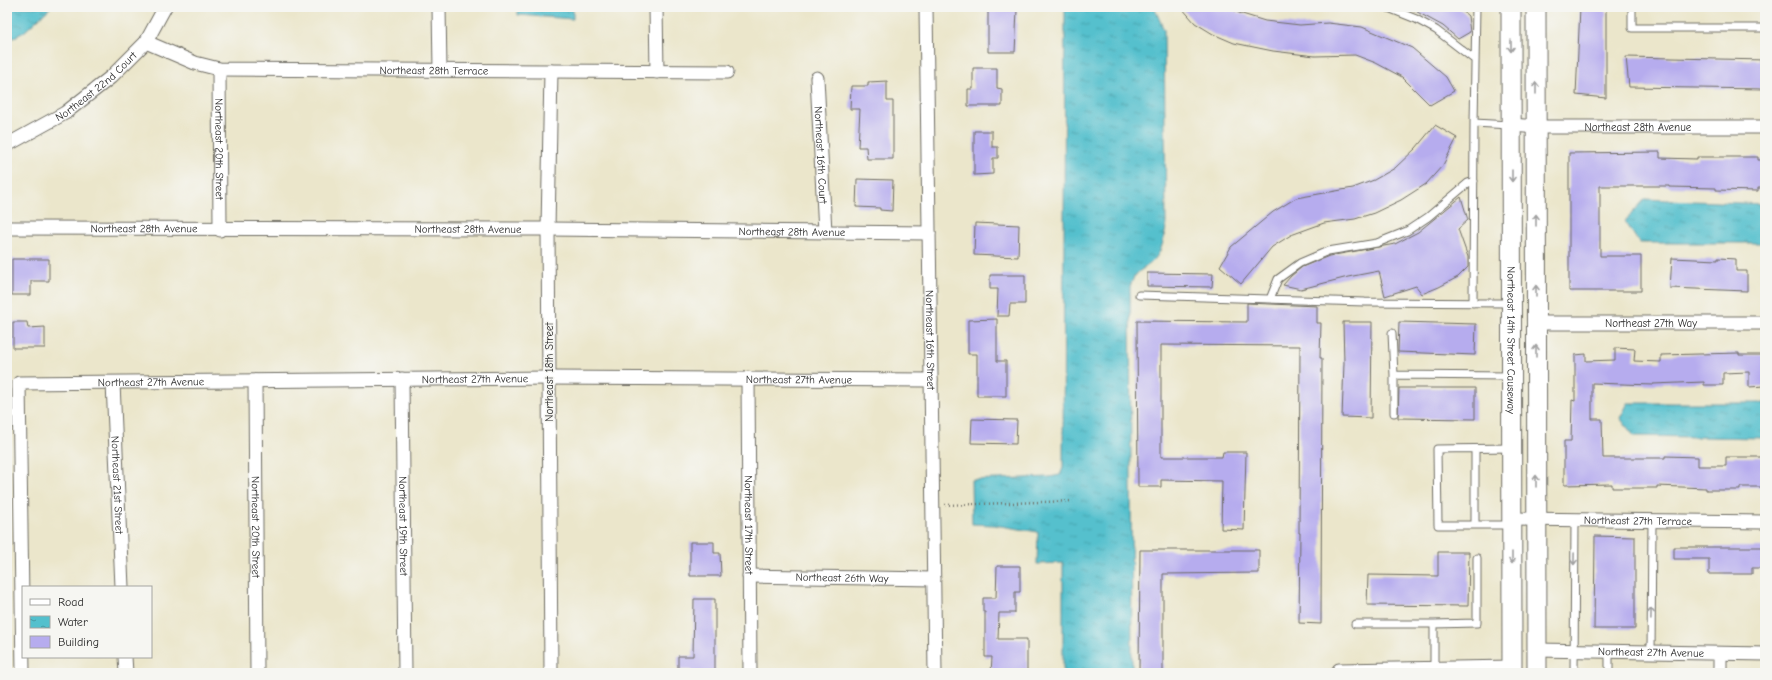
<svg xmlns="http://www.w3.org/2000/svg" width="1772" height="680" viewBox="0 0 1772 680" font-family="'Comic Neue',sans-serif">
<defs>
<pattern id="water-ripples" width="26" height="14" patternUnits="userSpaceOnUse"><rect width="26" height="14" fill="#54c0cd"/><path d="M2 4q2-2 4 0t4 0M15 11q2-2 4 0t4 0" fill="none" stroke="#469ca7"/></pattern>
</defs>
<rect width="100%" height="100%" fill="#f6f6f2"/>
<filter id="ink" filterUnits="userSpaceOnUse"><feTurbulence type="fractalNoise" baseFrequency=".025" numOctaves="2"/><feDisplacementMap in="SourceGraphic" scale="8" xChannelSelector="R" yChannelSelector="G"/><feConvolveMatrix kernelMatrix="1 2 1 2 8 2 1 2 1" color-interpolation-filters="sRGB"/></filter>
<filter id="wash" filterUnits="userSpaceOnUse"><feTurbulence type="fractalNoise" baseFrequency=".012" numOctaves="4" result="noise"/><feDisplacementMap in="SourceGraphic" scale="16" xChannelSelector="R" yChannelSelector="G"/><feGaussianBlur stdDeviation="0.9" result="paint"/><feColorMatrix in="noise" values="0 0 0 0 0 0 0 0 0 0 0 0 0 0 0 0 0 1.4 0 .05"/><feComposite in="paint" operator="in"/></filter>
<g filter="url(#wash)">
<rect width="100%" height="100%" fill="#ebe6cb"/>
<path fill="url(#water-ripples)" stroke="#40767c" d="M7,7H51L24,32L7,41Z
M518,7H573V19L518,15Z
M1065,7H1154L1164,30L1166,227C1164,239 1162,251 1154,260C1142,272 1137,268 1130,286L1132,673H1063V563L1037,564L1038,532L994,525L972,524L971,480L1050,477L1060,475L1063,468Z
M1645,199L1765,204V243H1639L1625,221Z
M1628,403H1765V438L1634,436L1620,418Z"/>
<g id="blocks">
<path fill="#b6acee" d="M1181,7H1228L1239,13L1265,21L1300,25L1328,23L1362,27L1412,48L1446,77L1454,91L1430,105L1402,77L1376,63L1355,55L1315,56L1273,51L1234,43L1213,34L1195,23Z
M1408,7H1458L1468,16L1470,32L1458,39L1443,26Z
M1580,7H1606V98L1576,95Z
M988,10H1017L1015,52H988Z
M1626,57L1765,60V89L1629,87Z
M973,68H997V88L1002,89V106H968V89H973Z
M887,81V101H893V159H867L866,147H858L860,109H850L851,86H868V82Z
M1435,125L1457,138L1443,165L1426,184L1401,200L1374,213L1355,219L1324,223L1291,235L1272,247L1241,284L1220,266L1231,247L1273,212L1296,198L1353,188L1374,180L1395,168L1416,148Z
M974,131H992V147H998V158H993V174L974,175Z
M1660,152V158L1697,159V157H1758V160H1765V188H1758V191L1716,190V188L1669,187V186H1600V256H1641V291H1569V153Z
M857,179L893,180L892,211L880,210V208L856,207Z
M1461,197L1468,220L1458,229L1468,257V267L1458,277L1439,287L1422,294L1416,286L1385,296L1379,271L1348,277L1301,289L1283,285L1291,276L1302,267L1329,256L1395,244L1418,232Z
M975,223L1019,225L1018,257L974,255Z
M1672,258L1718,260V258L1736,259V271H1747V291L1670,288Z
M12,259H49V281H31V295H12Z
M1147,273L1213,274L1212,287L1147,286Z
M990,275H1025V304H1010L1009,316H997L998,289H990Z
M1247,303L1317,306V323H1321L1320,358H1322L1321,624L1299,623L1300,533H1299L1300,346L1161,345V457H1222L1223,452H1246L1244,530L1221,529L1222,481L1161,480V487H1138L1137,321L1247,322Z
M997,319V361H1006V396H977V354H968V320Z
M13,322H27L28,328L45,327V348H13Z
M1343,322H1372L1371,418L1342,417L1344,363Z
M1399,322L1476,324L1475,355L1398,352Z
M1615,348L1635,349L1634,361L1661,362V355L1739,353V355H1765V386L1749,387V372L1723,373V385H1704V382L1653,384V385L1592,383V419H1602L1603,458H1665V456L1698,457V466H1726V457H1765V487H1740V490H1706V488L1657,486V488H1612V484L1564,485V441H1571L1572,400L1575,401V355L1586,354V361L1615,360Z
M1399,388H1475V419L1398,418Z
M972,419L1017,420L1016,444L971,443Z
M1595,536L1635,537V629H1594Z
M690,542H714V553H720L721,576H690Z
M1674,547H1765V568H1752V574H1709V559H1674Z
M1140,550H1259V573L1163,574V673H1139Z
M1438,552H1469L1468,606L1367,605L1368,575L1438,576Z
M997,566H1020V592H1015V613H999L998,639H1027V673H991L992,657H985V612H983V598H996Z
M694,599H715V673H691V670H678V656H693Z"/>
</g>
</g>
<g filter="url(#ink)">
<use href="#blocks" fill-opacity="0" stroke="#6e6c63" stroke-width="1"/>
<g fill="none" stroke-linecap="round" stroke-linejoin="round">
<defs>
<path id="lane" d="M1386,7L1416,19L1436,30L1475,60
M1476,7L1474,123L1510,125
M1632,7V28H1765
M1139,295L1365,302L1512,303
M1270,299L1278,279L1300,263L1328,251L1377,243L1407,231L1428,217L1468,183L1474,181
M1473,303L1474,123
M1392,333L1394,375
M1394,413V375L1511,376
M1475,525V449
M1511,525H1438L1437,449L1512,448
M1355,624H1434V668
M1434,624L1477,623V558
M1651,653L1652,521
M1574,673L1575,520
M1609,673V652"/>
<g id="street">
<path d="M439,7L440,70"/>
<path d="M656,7L657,72"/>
<path id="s1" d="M926,7L935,673"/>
<path id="s2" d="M146,42L195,63L219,69L727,72"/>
<path id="s3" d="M219,69L220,230"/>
<path id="s4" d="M817,78L825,232"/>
<path id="s5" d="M1511,125L1536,127H1765"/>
<path id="s6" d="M7,145L65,113L111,77L146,42L165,7"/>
<path id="s7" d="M7,228L548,229L929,233"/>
<path id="s8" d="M1536,323H1765"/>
<path id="s9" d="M748,378L750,673"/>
<path id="s10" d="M402,379L405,673"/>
<path id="s11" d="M255,381L257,673"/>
<path id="s12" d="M113,383L122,587"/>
<path id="s13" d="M1512,519L1765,522"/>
<path id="s14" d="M749,576L934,579"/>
<path id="s15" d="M1537,650L1765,654"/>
<path d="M1720,654V673"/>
<path d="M125,657L126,673"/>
<path id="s16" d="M23,673L19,383L549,378L931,380"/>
<path d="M551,673L548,229L551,71"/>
<path d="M1339,673V670L1512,667"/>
</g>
<g id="secondary">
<path id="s17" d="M1511,7L1512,673"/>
<path d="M1536,7L1537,673"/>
</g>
</defs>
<use href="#lane" stroke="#6e6c63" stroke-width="9"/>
<use href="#street" stroke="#6e6c63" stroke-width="15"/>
<use href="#secondary" stroke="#6e6c63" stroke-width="21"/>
<path stroke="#6e6c63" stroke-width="2.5" stroke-dasharray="1 3" stroke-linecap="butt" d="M945,505L1073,501"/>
<use href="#lane" stroke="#fff" stroke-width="7"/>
<use href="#street" stroke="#fff" stroke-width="13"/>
<use href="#secondary" stroke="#fff" stroke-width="19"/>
</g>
<defs><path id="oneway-shaft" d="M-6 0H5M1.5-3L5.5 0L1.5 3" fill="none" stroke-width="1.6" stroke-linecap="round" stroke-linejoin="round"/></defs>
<g stroke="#a0a0a0">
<use href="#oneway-shaft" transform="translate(1511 46) rotate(90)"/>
<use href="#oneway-shaft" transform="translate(1536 88) rotate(-90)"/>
<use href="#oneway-shaft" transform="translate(1512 176) rotate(90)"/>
<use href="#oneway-shaft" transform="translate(1536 220) rotate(-90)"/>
<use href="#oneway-shaft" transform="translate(1536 291) rotate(-90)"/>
<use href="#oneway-shaft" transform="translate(1536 351) rotate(-90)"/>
<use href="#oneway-shaft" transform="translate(1536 481) rotate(-90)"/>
<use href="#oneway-shaft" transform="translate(1512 558) rotate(90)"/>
<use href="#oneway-shaft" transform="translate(1574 559) rotate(91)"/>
<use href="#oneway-shaft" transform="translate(1651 614) rotate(-89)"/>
</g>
</g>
<g text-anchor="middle" stroke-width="3" stroke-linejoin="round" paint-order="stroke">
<g font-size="11" fill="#2b2b2b" stroke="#f6f6f2">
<text dy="4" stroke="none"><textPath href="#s2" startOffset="293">Northeast 28th Terrace</textPath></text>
<text dy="4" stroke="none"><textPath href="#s6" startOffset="107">Northeast 22nd Court</textPath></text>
<text dy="4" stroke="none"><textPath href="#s5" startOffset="127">Northeast 28th Avenue</textPath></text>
<text dy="4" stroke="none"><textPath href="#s3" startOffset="80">Northeast 20th Street</textPath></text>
<text dy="4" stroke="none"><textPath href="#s4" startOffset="77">Northeast 16th Court</textPath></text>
<text dy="4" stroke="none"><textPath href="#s7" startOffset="137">Northeast 28th Avenue</textPath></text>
<text dy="4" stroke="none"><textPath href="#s7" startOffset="461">Northeast 28th Avenue</textPath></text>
<text dy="4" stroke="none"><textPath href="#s7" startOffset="785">Northeast 28th Avenue</textPath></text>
<text dy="4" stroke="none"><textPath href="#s8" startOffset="115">Northeast 27th Way</textPath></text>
<text dy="4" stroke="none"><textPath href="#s1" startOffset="333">Northeast 16th Street</textPath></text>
<text dy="4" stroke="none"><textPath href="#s17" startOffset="333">Northeast 14th Street Causeway</textPath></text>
<text transform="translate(549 372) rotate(-90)" y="4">Northeast 18th Street</text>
<text dy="4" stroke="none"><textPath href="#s16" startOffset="746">Northeast 27th Avenue</textPath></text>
<text dy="4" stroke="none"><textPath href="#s16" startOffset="1070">Northeast 27th Avenue</textPath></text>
<text dy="4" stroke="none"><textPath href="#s16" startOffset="422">Northeast 27th Avenue</textPath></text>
<text dy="4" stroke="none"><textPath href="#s12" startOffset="102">Northeast 21st Street</textPath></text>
<text dy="4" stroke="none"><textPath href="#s13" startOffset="126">Northeast 27th Terrace</textPath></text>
<text dy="4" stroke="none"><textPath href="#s9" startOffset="147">Northeast 17th Street</textPath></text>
<text dy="4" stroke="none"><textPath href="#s10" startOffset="147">Northeast 19th Street</textPath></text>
<text dy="4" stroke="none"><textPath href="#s11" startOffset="146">Northeast 20th Street</textPath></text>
<text dy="4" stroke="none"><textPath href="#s14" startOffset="93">Northeast 26th Way</textPath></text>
<text dy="4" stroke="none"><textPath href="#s15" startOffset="114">Northeast 27th Avenue</textPath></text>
</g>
</g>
<rect width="1772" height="680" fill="none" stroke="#f6f6f2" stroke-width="24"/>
<rect x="22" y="586" width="130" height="72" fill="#f6f6f2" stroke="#a5a5a2"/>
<rect x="30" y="599" width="20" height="6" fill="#ffffff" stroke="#a5a5a2"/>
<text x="58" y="606" font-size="12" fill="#2b2b2b">Road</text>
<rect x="30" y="616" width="20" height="12" fill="url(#water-ripples)" stroke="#a5a5a2"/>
<text x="58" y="626" font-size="12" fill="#2b2b2b">Water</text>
<rect x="30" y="636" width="20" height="12" fill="#b6acee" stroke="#a5a5a2"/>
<text x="58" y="646" font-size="12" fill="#2b2b2b">Building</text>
</svg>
